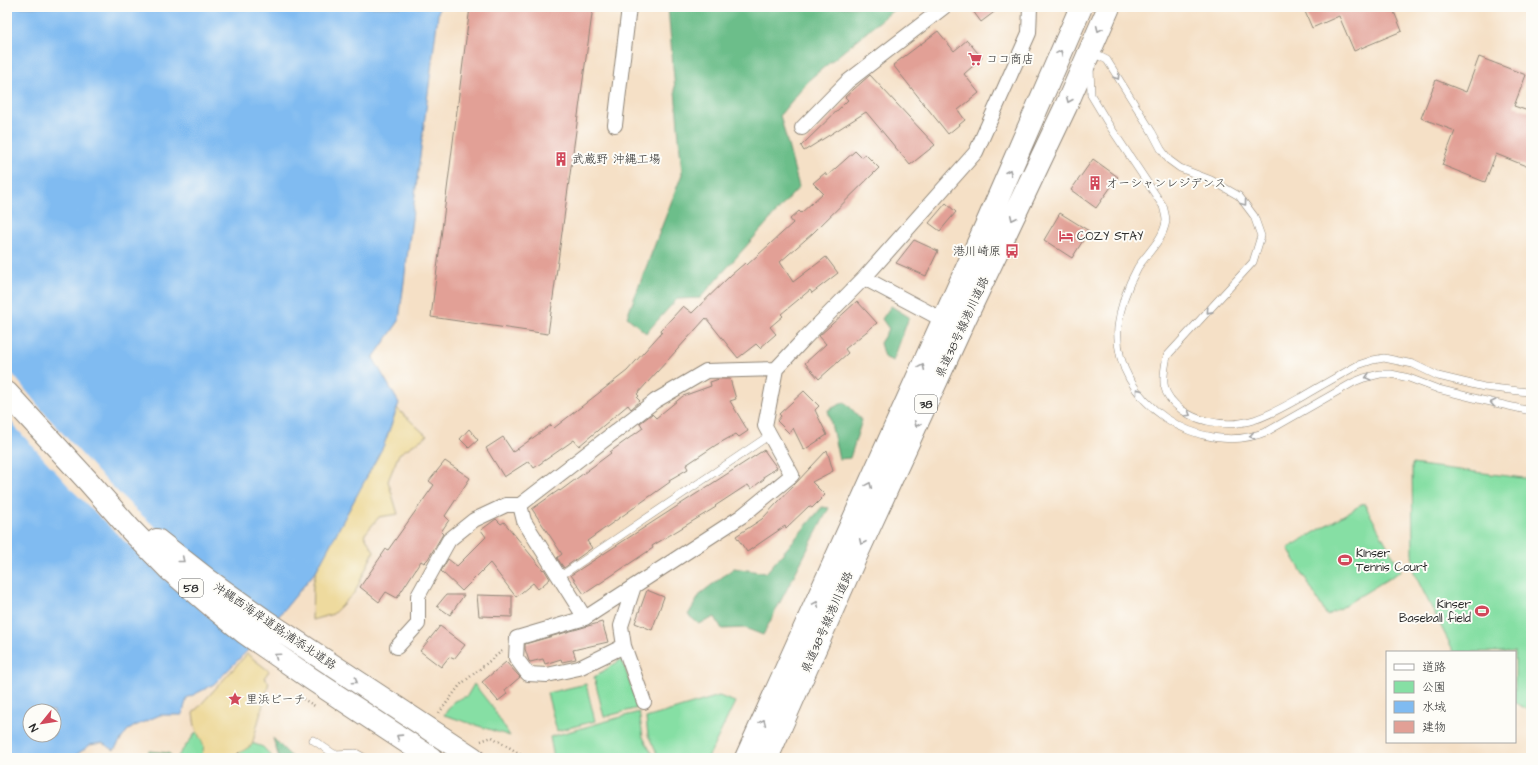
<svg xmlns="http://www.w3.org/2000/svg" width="1538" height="765" viewBox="0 0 1538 765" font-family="'Architects Daughter','Klee One',sans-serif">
<rect width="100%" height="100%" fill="#fdfcf7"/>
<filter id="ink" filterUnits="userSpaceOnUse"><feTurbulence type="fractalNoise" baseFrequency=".025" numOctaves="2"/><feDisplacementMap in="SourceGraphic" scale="8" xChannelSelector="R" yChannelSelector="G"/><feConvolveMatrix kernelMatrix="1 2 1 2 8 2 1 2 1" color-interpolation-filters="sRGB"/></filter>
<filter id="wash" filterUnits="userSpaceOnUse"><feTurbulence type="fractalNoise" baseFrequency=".012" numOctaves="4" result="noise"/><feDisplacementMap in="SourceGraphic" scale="16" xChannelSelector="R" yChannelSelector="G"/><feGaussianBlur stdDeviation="0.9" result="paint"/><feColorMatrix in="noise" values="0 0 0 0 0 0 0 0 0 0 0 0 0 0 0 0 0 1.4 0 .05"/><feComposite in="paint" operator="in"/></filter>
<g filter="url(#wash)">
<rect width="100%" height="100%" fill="#f5e0c6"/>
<path fill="#86dfa4" stroke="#588568" d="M1412,464L1531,479V711L1515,703V652H1454L1414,573L1413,554Z
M1364,503L1401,571L1327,616L1288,548Z
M622,659L638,708L604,717L594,677Z
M474,684L493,708L510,736L444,715L454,701L467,696Z
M586,684L595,721L557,731L547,693Z
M719,696L735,702L708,758H659L648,735L646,718Z
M639,712L643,737L654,758H554L550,737Z
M204,722L226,734L263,747L273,758H179L178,756Z"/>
<path fill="#6cbe8a" stroke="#4c745a" d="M668,7H897L811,78L780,115L799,187L700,298L677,299L646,333L627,317L682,174Z
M891,306L909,317L893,361L884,357L880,343L889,329L882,319Z
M845,402L862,420L850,458L839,459L828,410Z
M822,507L829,508L763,635L745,628L722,629L715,617L699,624L688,615L701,593L734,568L766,573Z
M273,738L293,758H279Z
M149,751L169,753L173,758H146Z"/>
<path fill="#eeda9e" stroke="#8c8264" d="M390,402L427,436L399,454L388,481L398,514L379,517L364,535L374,551L355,592L333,614L312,620L313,584L321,552Z
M247,654L269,671L264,678L269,682L252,745L232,758H199C209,746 200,741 196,729C194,724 194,718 193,713Z"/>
<path fill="#80bbf1" stroke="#56738e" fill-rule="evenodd" d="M7,7H238L248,10L251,7H439L399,321L373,358L399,403L384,445L316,571L264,634L213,685L187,698L182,715H160L135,726L127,731L114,750L102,743L90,745L72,758H7ZM30,711H54V735H30Z"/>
<path fill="#f5e0c6" d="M7,367L45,414L98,472L137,511L192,559L265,636L251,650L185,597L141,557L73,491L18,430L7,416Z"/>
<g id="blocks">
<path fill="#e2a096" d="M470,7H593L548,334L431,317Z
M970,7H1001L981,22Z
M1303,7H1392L1402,31L1354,51L1339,16L1312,28Z
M938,31L954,51L967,40L982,58L964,74L979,93L958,110L965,120L948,134L893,65Z
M1479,57L1526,75L1514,106L1531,112V168L1496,154L1485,182L1442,165L1455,131L1421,118L1436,80L1466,92Z
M870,75L935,145L910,165L866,112L804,151L801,146L848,100L845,97Z
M855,151L861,157L865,154L879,168L813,233L780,262L793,282L826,257L838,273L812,293L810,290L781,314L783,316L770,327L776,334L760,348L756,344L738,358L706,318L637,394L639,396L637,398L640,401L631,409L628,405L579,446L574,440L534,468L529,461L504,477L486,448L503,437L513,452L551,425L554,428L627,371L662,332L661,330L683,306L692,313L731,275L745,263L747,265L793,223L790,219L799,211L801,213L823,193L813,183L825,173L827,176Z
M1093,159L1118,177L1096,208L1071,190Z
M946,203L956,212L940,231L929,223Z
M1060,213L1089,231L1072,258L1044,240Z
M914,240L938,251L926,276L896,263Z
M857,301L877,323L845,349L848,353L819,379L805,363L826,344L819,336Z
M719,379H730L736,399L730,401L748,431L739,437L736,434L716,445L686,465L688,469L669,480L670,482L587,541L592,548L564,568L557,558L562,554L532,509L559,490L560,491L611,453L610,452L643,428L640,423L652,414L656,418L683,396L711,386L710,382Z
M804,391L819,406L815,410L827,435L804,450L793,428L789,433L777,421L781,416L779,414Z
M469,429L478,440L469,448L460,439Z
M764,450L777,468L763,477L764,479L751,489L748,485L744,487L715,506L716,507L652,546L653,548L584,594L571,575Z
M827,450L833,471L812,482L825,495L812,508L809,506L786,528L785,526L747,552L736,536L762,519Z
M445,461L470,478L445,516L449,520L441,532L443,534L428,559L424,563L421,561L397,598L386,592L379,602L360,587L386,549L388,550L434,485L429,481Z
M496,519L501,524L504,522L543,570L544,569L550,579L538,589L533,583L516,597L490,563L462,591L441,571L448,559L457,566L486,537L481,530Z
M647,590L664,597L652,630L635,623Z
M446,595H464L450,615L437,606Z
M477,595L512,596V617L479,616Z
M602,622L608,642L573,650L576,659L562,662L561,659L545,664L543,659L530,662L529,661L525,649V644Z
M440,626L465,645L454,659L449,657L441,667L420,651Z
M506,662L520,677L505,690L507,694L498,701L482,682Z"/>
</g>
</g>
<g filter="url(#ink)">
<use href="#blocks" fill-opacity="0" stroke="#908678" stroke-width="1"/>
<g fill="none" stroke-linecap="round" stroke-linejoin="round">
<defs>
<path id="lane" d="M1091,52L1107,60L1152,132L1161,149L1169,160L1180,168L1211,180L1239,196L1254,216L1261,236L1253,262L1167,356C1162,380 1160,394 1182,410C1190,416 1198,419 1207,421C1245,431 1273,413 1305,395C1322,385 1340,375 1358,365L1373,360L1384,358L1413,364L1438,376L1484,387L1528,392L1531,393
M1090,67L1091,95L1109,125L1163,206C1164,210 1166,216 1166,221C1163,240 1148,252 1138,267C1128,285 1120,307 1118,327C1112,402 1201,460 1268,431L1354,382L1364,378L1380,374H1391L1409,378L1438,389L1482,400L1531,411
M559,577L770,435
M313,740L334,754L356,753L365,758"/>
<path id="street" d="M615,125L629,7
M802,128L847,82L944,7
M864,278L943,320
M776,369L805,338L864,278L976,152L1029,33L1030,7
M520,505L524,521L585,618
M634,586L621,626L624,646L644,702
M397,647L418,624V596L449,540L474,520L506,505H520L655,401L706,371L776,369L765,426L792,475L742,516L585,618L517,638L516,658L528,674L547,675L579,668L624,646"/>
<path id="primary" d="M746,758L988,221L1081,7
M767,758L856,556L964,321L1066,106L1109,7"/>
<path id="highway" d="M7,393L88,481L131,530L171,571L213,607L245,633L310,678L431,758
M157,540L208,580L267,622L473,758"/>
</defs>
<use href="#lane" stroke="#908678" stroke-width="8"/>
<use href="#street" stroke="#908678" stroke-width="16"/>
<use href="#primary" stroke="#908678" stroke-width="24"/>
<use href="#highway" stroke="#908678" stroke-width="24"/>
<path stroke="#908678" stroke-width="2.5" stroke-dasharray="1 3" stroke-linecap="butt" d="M303,699L315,706
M439,713L460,685L502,651
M481,741L492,737L527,758
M238,753L242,758"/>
<use href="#lane" stroke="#fff" stroke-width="7"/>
<use href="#street" stroke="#fff" stroke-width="14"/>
<use href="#primary" stroke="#fff" stroke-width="22"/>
<use href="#highway" stroke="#fff" stroke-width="22"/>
</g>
<defs><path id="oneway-chevron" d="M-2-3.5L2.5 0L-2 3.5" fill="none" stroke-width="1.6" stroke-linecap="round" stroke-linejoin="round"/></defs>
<g stroke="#a0a0a0">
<use href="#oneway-chevron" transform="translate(1099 29) rotate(114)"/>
<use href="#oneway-chevron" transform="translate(1060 53) rotate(-66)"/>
<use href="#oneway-chevron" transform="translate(1117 77) rotate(58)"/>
<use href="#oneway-chevron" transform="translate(1069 100) rotate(113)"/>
<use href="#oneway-chevron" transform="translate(1009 172) rotate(-67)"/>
<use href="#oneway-chevron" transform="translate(1244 203) rotate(53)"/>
<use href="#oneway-chevron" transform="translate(1013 218) rotate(115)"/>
<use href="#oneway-chevron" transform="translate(1209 311) rotate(132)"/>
<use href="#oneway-chevron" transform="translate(922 367) rotate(-66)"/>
<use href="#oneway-chevron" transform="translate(1368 377) rotate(165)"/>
<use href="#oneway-chevron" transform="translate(1138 391) rotate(-128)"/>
<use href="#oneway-chevron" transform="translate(1493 403) rotate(-168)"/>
<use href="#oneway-chevron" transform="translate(1188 414) rotate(30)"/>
<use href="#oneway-chevron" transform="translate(917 424) rotate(115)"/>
<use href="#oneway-chevron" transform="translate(1252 436) rotate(168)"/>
<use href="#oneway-chevron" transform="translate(869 485) rotate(-66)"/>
<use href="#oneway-chevron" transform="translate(862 542) rotate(115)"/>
<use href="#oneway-chevron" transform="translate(182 560) rotate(39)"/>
<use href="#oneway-chevron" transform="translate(816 604) rotate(-66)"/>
<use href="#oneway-chevron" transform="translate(277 656) rotate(-145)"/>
<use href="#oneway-chevron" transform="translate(355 681) rotate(34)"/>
<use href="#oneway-chevron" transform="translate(763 722) rotate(-66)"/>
<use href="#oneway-chevron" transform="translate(399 737) rotate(-147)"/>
</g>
</g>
<defs>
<symbol id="supermarket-bare" viewBox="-9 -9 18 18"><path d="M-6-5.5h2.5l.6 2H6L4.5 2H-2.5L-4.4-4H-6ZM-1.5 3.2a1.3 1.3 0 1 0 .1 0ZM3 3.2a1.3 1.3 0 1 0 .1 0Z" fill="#d1495b" stroke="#fdfcf7" stroke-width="2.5" paint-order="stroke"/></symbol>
<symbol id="building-bare" viewBox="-9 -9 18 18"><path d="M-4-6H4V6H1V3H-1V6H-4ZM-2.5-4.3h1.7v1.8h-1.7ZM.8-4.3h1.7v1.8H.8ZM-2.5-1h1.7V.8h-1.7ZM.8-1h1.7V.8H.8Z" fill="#d1495b" stroke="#fdfcf7" stroke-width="2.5" paint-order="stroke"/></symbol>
<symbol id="hotel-bare" viewBox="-9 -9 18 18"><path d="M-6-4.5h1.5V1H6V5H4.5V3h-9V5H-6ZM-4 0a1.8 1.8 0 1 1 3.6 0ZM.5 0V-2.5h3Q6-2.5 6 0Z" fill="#d1495b" stroke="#fdfcf7" stroke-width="2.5" paint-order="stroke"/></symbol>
<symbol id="bus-bare" viewBox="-9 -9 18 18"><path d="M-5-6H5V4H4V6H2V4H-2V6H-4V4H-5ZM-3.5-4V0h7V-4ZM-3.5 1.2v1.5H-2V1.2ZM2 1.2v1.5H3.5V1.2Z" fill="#d1495b" stroke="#fdfcf7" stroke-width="2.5" paint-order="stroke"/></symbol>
<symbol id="stadium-bare" viewBox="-9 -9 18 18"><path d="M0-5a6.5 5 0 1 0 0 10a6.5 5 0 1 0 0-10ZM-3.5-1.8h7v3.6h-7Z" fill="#d1495b" stroke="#fdfcf7" stroke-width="2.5" paint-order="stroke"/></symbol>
<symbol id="sight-bare" viewBox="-9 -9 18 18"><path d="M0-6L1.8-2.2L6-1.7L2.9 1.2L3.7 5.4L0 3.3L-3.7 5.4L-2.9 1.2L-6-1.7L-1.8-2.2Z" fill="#d1495b" stroke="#fdfcf7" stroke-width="2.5" paint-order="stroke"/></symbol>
</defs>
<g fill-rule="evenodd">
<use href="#supermarket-bare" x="965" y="49" width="20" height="20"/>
<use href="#building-bare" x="551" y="149" width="20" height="20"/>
<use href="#building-bare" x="1085" y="173" width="20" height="20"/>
<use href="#hotel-bare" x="1056" y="226" width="20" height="20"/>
<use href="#bus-bare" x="1002" y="241" width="20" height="20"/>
<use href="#stadium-bare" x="1335" y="550" width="20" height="20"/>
<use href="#stadium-bare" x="1472" y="601" width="20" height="20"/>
<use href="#sight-bare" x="225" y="689" width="20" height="20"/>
</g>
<g text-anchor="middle" stroke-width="4" stroke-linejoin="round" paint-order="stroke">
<g fill="#fdfcf7" stroke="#6a6a68" stroke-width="1">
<rect x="915" y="395" width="22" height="18" rx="3"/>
<rect x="179" y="579" width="24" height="18" rx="3"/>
</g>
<g font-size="11" font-weight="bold" fill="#2b2b2b">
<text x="926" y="408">38</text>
<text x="191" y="592">58</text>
</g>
<g font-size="12" fill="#2b2b2b" stroke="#fdfcf7" text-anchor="start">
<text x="986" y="63">ココ商店</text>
<text x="572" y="163">武蔵野 沖縄工場</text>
<text x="1106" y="187">オーシャンレジデンス</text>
<text x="1077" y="240">COZY STAY</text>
<text x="1001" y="255" text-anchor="end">港川崎原</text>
<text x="1356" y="557">KInser<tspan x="1356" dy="14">Tennis Court</tspan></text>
<text x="1471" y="608" text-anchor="end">Kinser<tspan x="1471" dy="14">Baseball field</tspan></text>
<text x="246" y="703">里浜ビーチ</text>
</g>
<g font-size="12" fill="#2b2b2b" stroke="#fdfcf7">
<text transform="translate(962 327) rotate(-65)" y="4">県道38号線港川道路</text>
<text transform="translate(827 622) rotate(-66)" y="4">県道38号線港川道路</text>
<text transform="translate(275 626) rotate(34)" y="4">沖縄西海岸道路;浦添北道路</text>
</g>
</g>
<rect width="1538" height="765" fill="none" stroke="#fdfcf7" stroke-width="24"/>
<rect x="1386" y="651" width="130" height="92" fill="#fdfcf7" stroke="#a9a8a5"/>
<rect x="1394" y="664" width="20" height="6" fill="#ffffff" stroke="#a9a8a5"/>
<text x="1422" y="671" font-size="12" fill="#2b2b2b">道路</text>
<rect x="1394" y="681" width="20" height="12" fill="#86dfa4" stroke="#a9a8a5"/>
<text x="1422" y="691" font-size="12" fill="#2b2b2b">公園</text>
<rect x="1394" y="701" width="20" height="12" fill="#80bbf1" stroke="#a9a8a5"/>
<text x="1422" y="711" font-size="12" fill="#2b2b2b">水域</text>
<rect x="1394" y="721" width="20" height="12" fill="#e2a096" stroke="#a9a8a5"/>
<text x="1422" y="731" font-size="12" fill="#2b2b2b">建物</text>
<g transform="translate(42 723) rotate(240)"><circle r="19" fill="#fdfcf7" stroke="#a9a8a5"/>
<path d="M0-3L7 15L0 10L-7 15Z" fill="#d1495b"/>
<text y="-6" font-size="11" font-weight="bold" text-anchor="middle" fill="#2b2b2b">N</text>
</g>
</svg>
